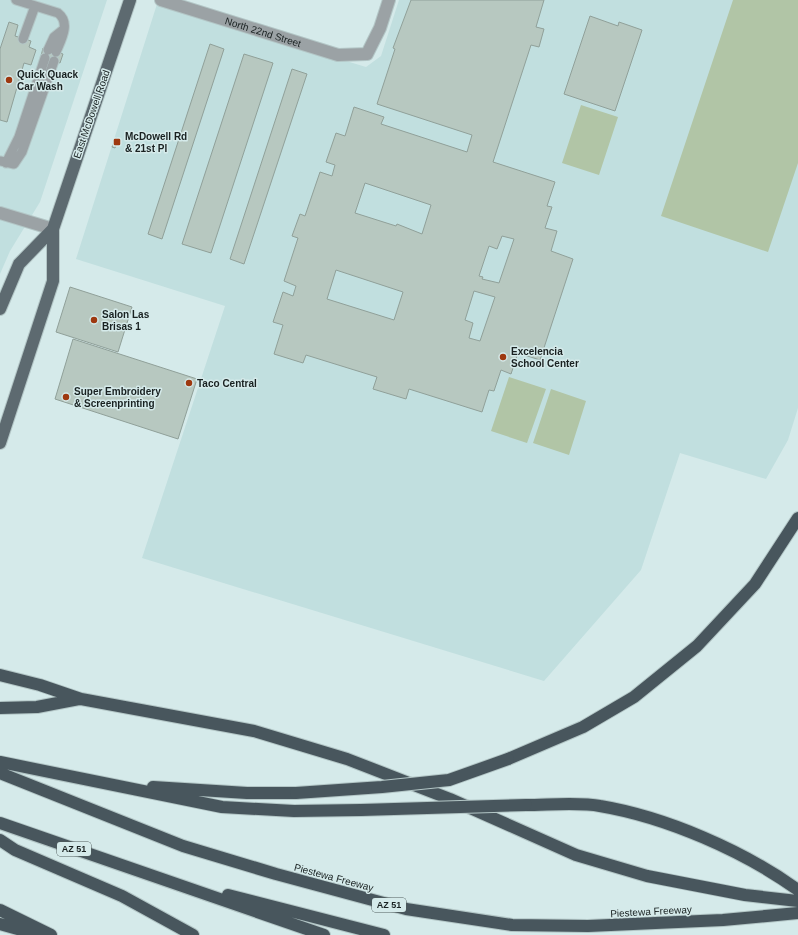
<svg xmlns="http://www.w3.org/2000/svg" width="798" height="935" viewBox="0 0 798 935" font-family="Helvetica,sans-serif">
<rect width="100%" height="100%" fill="#d5eaea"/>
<path fill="#c1dfdf" d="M0,0H107L40,202L10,251L0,274Z
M399,0H798V408L788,440L766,479L680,453L641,570L544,681L142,558L225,306L76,259L157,4L366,67L381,56Z"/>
<path fill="#b1c5a6" d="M733,0H798V163L768,252L661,216Z
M581,105L618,117L599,175L562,163Z
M509,377L546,389L527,443L491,431Z
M551,389L586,401L569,455L533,443Z"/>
<path fill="#b7c8c0" stroke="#90a099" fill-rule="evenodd" d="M411,0H544L536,27L544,29L539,47L531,45L493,162L555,182L547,206L552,207L545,228L557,231L551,251L573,259L540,360L518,353L511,374L501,370L494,391L489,390L482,412L409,389L406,399L373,389L377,377L306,355L303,363L274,354L283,325L273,322L283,292L293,296L296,286L284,281L298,238L292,236L300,214L305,216L320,172L332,176L335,165L326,162L336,133L345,136L354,107L384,117L381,124L467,152L472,135L377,104L395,49L393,48ZM365,183L431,205L422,234L397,224L396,226L355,213ZM502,236L514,239L499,283L482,279L483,277L479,276L489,246L497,249ZM336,270L403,292L394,320L327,299ZM474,291L495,297L480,341L469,338L473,323L465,320Z
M590,16L618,26L619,22L642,30L615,111L564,94Z
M9,22L18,25L15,36L31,41L29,47L36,50L31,65L24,63L7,122L0,120V49Z
M210,44L224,49L162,239L148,234Z
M43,48L63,54L60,63L41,56Z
M244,54L273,63L211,253L182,244Z
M292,69L307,74L244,264L230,259Z
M116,138L119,139L115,148L112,147Z
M70,287L132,307L118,352L56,332Z
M73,339L197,379L178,439L55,399Z"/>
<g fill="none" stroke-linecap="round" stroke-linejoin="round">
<defs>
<path id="lane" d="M16,0L58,13C71,23 61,40 56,52
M23,39L35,6
M48,50L54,37L64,29
M0,161L14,164L22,152L54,61
M6,163L19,137L45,58"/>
<g id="street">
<path id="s1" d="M161,0L338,55L367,54L380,28L389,0"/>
<path d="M0,213L53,229"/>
</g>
<path id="primary" d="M0,309L19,264L53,229
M0,443L53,281V229L130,0"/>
<path id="highway" d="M0,675L40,685L81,699L254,731L347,759L450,799L576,855L647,876L745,895L798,901
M0,708L37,707L79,699
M508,759L583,727L634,697L697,646L755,584L798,518
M0,762L222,807L294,811L361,810
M0,773L183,846L276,874L406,909L512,925L588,926L723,920L798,913
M153,787L247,793H296
M526,805C548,805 580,802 600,806C666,817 744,851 798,890
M0,823L324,935
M0,840L15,850L122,896L193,935
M228,895L384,935
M0,910L51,935
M0,924L39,935"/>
</defs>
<use href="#lane" stroke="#b3c6c6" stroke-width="11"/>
<use href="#street" stroke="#b3c6c6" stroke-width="14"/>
<use href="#primary" stroke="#b3c6c6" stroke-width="14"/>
<use href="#highway" stroke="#b3c6c6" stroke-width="14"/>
<use href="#lane" stroke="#9ba2a5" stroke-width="9"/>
<use href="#street" stroke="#9ba2a5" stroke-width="12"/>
<use href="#primary" stroke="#5d6a70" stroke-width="12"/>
<use href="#highway" stroke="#48565d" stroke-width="12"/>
<defs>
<path id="highway-bridge" d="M296,793L382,787L449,780L508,759
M361,810L526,805"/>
</defs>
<use href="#highway-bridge" stroke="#b3c6c6" stroke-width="14" stroke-linecap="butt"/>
<use href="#highway-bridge" stroke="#48565d" stroke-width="12"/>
</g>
<g fill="#9e380f" stroke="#d5eaea" stroke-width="1.5">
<circle cx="9" cy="80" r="4"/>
<rect x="113" y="138" width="8" height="8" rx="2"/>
<circle cx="94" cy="320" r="4"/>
<circle cx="503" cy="357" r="4"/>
<circle cx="189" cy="383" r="4"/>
<circle cx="66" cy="397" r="4"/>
</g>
<g text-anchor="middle" stroke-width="3" stroke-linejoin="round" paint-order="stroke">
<g fill="#d5eaea" stroke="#515d5d" stroke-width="1">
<rect x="57" y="842" width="34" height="14" rx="3"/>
<rect x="372" y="898" width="34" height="14" rx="3"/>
</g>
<g font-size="9" font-weight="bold" fill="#192121">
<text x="74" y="852">AZ 51</text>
<text x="389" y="908">AZ 51</text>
</g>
<g font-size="10" fill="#192121" stroke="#d5eaea">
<text dy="4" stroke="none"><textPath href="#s1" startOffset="107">North 22nd Street</textPath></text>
<text transform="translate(91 114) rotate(-71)" y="4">East McDowell Road</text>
<text transform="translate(334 877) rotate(15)" y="4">Piestewa Freeway</text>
<text transform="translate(651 911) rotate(-3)" y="4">Piestewa Freeway</text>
</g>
<g font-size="10" font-weight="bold" fill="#192121" stroke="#d5eaea" text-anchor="start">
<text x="17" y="78">Quick Quack<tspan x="17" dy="12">Car Wash</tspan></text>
<text x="125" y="140">McDowell Rd<tspan x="125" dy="12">&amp; 21st Pl</tspan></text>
<text x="102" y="318">Salon Las<tspan x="102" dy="12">Brisas 1</tspan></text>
<text x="511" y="355">Excelencia<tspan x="511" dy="12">School Center</tspan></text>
<text x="197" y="387">Taco Central</text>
<text x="74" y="395">Super Embroidery<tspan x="74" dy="12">&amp; Screenprinting</tspan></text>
</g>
</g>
</svg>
